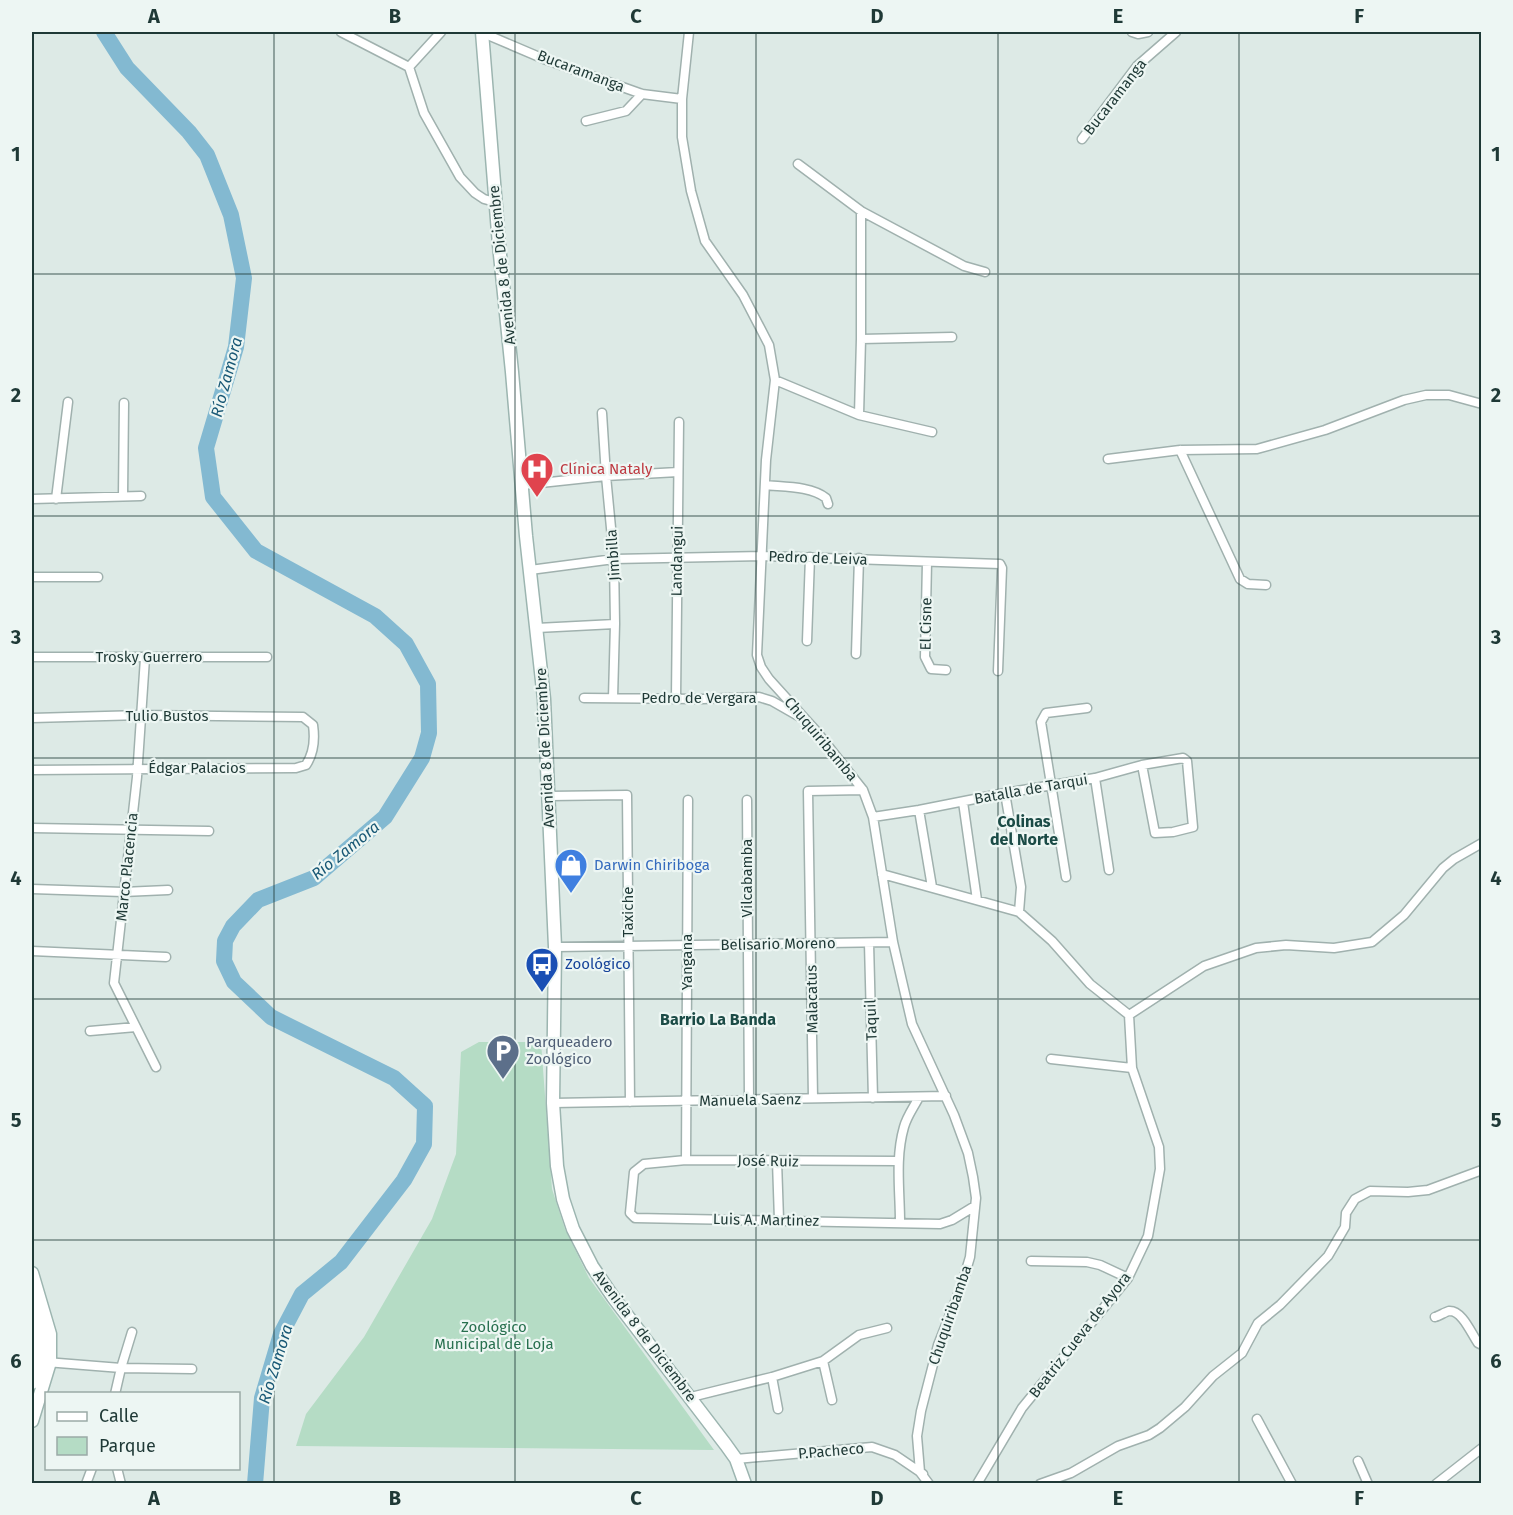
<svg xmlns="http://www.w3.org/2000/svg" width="1513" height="1515" viewBox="0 0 1513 1515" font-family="'Fira Sans',sans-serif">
<rect width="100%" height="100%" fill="#ddeae6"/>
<path fill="#b5dcc5" d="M479,1042H541L552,1189L565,1229L589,1278L714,1450L296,1446L306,1414L364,1337L432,1219L456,1154L461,1052Z"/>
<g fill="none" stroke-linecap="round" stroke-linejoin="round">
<path stroke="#83b9d1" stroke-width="16" d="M104,32L127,68L189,132L207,155L231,215L244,278L236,347L206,448L213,497L256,551L375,616L406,644L428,684L429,733L422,758L385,817L314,878L258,900L233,926L225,941L224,961L234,982L271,1017L394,1078L425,1106L424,1144L404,1180L341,1262L302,1294L281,1334L262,1398L255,1484"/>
<defs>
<path id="street" d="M341,32L409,67L424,113L460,177L475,193L484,199L495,202
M689,32L682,99V137L691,191L705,241L743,295L769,345L775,380L766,460L757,655L761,667L769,679L817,732L863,790L873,817L893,942L912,1024L954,1115L968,1153L973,1177L976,1198L970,1257L962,1284L938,1345L921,1411L917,1436L920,1472L929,1484
M1132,32L1138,34L1148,32
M483,33L544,59L642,94L682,99
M409,67L441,32
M586,121L626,111L642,94
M1082,139L1137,66L1176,32
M798,164L861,211V339L952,337
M861,211L964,266L985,272
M775,380L859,415L932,432
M602,413L606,476L614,559L615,624L613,698
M859,415L861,339
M1180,450L1240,579L1248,584L1266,585
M1108,459L1180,450L1257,449L1325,430L1404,400L1426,395H1449L1482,404
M522,485L606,476L678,472
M765,485C784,487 811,486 826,498L828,504
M123,496L124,403
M32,499L141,496
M56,499L68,402
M927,562L925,657L931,669L946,670
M530,570L614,559L763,556L1000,564L1002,568L998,671
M32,577H98
M537,628L615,624
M807,641L810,557
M856,654L859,558
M32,657H267
M145,658L137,777L114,983L156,1067
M584,698L702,699L759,697L772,701L800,717
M676,699L679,422
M32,718L142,715L303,717L313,725C315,739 314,753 306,765L296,768L32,770
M1095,778L1109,870
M1005,793L1021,887L1019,912
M549,796L627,795L630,1102
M747,800L749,1100
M963,802L977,900
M919,810L932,887
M873,817L919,810L1005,793L1095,778L1142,765L1183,758L1187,761L1193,827L1173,832L1155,833L1142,765
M32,828L209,831
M882,874L1019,912L1052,941L1090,984L1129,1015
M1066,877L1041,722L1046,713L1087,708
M32,889L123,892L168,890
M869,943L873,1098
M555,947L893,942
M32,951L166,957
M90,1031L136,1027
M1051,1059L1132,1068
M813,1098L808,791L863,790
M553,1103L946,1096
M686,1160L688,800
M777,1161L779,1220
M898,1161L686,1160L644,1164L634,1172L630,1213L635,1218L940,1224L952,1220L975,1206
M900,1222C900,1191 895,1158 904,1127C907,1116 914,1107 919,1097
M1031,1261L1087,1262L1100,1265L1128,1278
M1435,1317C1439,1316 1445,1312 1449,1311C1462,1310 1471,1333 1478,1343L1482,1345
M132,1332L121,1368L192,1369
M823,1361L832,1400
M46,1362L121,1368L115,1394
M772,1377L778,1409
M691,1397L772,1377L823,1361L859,1335L887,1328
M1257,1419L1292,1484
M736,1459L872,1447L895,1455L923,1474
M1358,1461L1368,1484
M117,1468L121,1484
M86,1484L92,1468
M977,1484L1022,1408L1128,1278L1148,1236L1160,1169L1159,1147L1132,1068L1129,1015L1204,966L1256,948L1286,945L1334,948L1372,942L1404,915L1443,868L1454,859L1482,843
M1040,1484L1071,1473L1118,1446L1149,1435L1160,1428L1185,1407L1213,1376L1242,1353L1258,1323L1280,1305L1328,1256L1345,1227L1346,1213L1355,1199L1370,1191L1408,1192L1428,1190L1482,1170
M1436,1484L1482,1448"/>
<path id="secondary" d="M482,32L499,245L512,372L526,536L544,699L555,947L553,1103L557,1166L563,1199L573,1229L592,1266L613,1297L726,1445L736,1459L745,1484
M32,1273L50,1334V1362L32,1421
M32,1306C40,1339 45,1350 32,1383"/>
</defs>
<use href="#street" stroke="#a0b1ae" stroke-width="11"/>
<use href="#secondary" stroke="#9cb5b0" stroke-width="15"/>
<use href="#street" stroke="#fff" stroke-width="8"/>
<use href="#secondary" stroke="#fff" stroke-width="12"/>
</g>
<path fill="none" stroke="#1f3936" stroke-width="1.5" stroke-opacity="0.55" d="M274,32V1484M515,32V1484M756,32V1484M998,32V1484M1239,32V1484M32,274H1482M32,516H1482M32,758H1482M32,999H1482M32,1240H1482"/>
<defs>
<symbol id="hospital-pin" viewBox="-11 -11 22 30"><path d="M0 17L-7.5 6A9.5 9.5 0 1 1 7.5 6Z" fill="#e0444e" stroke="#edf6f3"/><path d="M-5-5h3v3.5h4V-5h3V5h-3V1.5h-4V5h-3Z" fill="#fff"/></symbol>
<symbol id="shop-pin" viewBox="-11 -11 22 30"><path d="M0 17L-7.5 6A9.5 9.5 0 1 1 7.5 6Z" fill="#3f7fe0" stroke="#edf6f3"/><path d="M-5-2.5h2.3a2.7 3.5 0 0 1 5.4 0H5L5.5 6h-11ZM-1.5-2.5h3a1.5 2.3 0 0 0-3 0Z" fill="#fff"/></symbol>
<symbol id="bus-pin" viewBox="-11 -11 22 30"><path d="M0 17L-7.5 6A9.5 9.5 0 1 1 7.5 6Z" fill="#1a4fb4" stroke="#edf6f3"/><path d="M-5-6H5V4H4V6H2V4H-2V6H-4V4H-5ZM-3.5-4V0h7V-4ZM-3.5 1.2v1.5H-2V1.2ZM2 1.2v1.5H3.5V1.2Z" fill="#fff"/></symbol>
<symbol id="parking-pin" viewBox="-11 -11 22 30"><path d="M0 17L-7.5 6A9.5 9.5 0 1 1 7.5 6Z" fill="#5c6f8a" stroke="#edf6f3"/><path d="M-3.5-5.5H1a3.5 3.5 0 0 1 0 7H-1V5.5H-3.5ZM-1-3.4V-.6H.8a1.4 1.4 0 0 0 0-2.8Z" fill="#fff"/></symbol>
</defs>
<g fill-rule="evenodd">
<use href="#hospital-pin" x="518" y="450" width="38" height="52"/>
<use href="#shop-pin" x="552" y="846" width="38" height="52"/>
<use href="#bus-pin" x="523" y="945" width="38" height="52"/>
<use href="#parking-pin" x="484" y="1032" width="38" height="52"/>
</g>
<g text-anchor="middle" stroke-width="4.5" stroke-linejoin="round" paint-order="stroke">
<g font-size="15" fill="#1f3936" stroke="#edf6f3">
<text transform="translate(581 71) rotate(21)" y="5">Bucaramanga</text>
<text transform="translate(1115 97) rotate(-52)" y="5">Bucaramanga</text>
<text transform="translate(502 265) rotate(-96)" y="5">Avenida 8 de Diciembre</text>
<text transform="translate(613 555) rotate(-94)" y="5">Jimbilla</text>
<text transform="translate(818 558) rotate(2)" y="5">Pedro de Leiva</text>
<text transform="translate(677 561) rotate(-89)" y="5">Landangui</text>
<text transform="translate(926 624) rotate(-89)" y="5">El Cisne</text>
<text x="149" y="662">Trosky Guerrero</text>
<text x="699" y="703">Pedro de Vergara</text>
<text x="167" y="721">Tulio Bustos</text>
<text transform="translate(821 739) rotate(50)" y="5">Chuquiribamba</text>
<text transform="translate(545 748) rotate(-93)" y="5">Avenida 8 de Diciembre</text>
<text x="197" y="773">Édgar Palacios</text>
<text transform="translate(1031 789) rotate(-10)" y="5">Batalla de Tarqui</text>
<text transform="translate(127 867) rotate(-84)" y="5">Marco Placencia</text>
<text transform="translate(747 878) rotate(-90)" y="5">Vilcabamba</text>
<text transform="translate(628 912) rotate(-90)" y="5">Taxiche</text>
<text transform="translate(778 944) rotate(-1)" y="5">Belisario Moreno</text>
<text transform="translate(687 962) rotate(-90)" y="5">Yangana</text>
<text transform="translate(812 999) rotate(-91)" y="5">Malacatus</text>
<text transform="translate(871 1020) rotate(-92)" y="5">Taquil</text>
<text transform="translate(750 1100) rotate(-1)" y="5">Manuela Saenz</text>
<text transform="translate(768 1161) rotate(1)" y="5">José Ruiz</text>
<text transform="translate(766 1220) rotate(1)" y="5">Luis A. Martinez</text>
<text transform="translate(950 1315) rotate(-71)" y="5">Chuquiribamba</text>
<text transform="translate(1080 1335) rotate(-52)" y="5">Beatriz Cueva de Ayora</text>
<text transform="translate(645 1336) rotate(53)" y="5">Avenida 8 de Diciembre</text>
<text transform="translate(831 1451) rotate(-5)" y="5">P.Pacheco</text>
</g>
<g font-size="15" fill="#be3a42" stroke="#edf6f3" text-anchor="start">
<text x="560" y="474">Clínica Nataly</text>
</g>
<g font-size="15" fill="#366cbe" stroke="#edf6f3" text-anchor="start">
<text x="594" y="870">Darwin Chiriboga</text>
</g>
<g font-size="15" fill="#164399" stroke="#edf6f3" text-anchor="start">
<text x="565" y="969">Zoológico</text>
</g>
<g font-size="15" fill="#4e5e75" stroke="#edf6f3" text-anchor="start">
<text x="526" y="1047">Parqueadero<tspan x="526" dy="17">Zoológico</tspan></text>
</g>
<g font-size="15" fill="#28704f" stroke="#edf6f3">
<text x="494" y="1332">Zoológico<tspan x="494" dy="17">Municipal de Loja</tspan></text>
</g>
<g font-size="16" font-style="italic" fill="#185875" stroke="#edf6f3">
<text transform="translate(226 377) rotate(-75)" y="6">Río Zamora</text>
<text transform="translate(345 850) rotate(-39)" y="6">Río Zamora</text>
<text transform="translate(275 1364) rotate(-73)" y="6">Río Zamora</text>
</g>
<g font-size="16" font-weight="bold" fill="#1b4b46" stroke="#edf6f3">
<text x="1024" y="827">Colinas<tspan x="1024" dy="18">del Norte</tspan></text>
<text x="718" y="1025">Barrio La Banda</text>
</g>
</g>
<rect width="1513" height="1515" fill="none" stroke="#edf6f3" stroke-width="66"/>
<rect x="45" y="1392" width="195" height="78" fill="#edf6f3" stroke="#9baaa7" stroke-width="1.5"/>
<rect x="57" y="1412" width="30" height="9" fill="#ffffff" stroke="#9baaa7" stroke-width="1.5"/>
<text x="99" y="1422" font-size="18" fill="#1f3936">Calle</text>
<rect x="57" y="1437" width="30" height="18" fill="#b5dcc5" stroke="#9baaa7" stroke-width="1.5"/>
<text x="99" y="1452" font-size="18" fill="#1f3936">Parque</text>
<rect x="33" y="33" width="1447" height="1449" fill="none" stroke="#1f3936" stroke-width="2"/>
<g font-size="20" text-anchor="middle" font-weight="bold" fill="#1f3936">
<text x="154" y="23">A</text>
<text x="395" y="23">B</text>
<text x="636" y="23">C</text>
<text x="877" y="23">D</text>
<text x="1118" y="23">E</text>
<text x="1359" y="23">F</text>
<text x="16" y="161">1</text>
<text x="1496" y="161">1</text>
<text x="16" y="402">2</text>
<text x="1496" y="402">2</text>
<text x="16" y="644">3</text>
<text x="1496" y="644">3</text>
<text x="16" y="885">4</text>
<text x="1496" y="885">4</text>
<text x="16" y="1127">5</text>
<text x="1496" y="1127">5</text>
<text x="16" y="1368">6</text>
<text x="1496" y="1368">6</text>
<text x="154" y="1505">A</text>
<text x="395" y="1505">B</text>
<text x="636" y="1505">C</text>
<text x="877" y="1505">D</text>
<text x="1118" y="1505">E</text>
<text x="1359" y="1505">F</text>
</g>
</svg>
